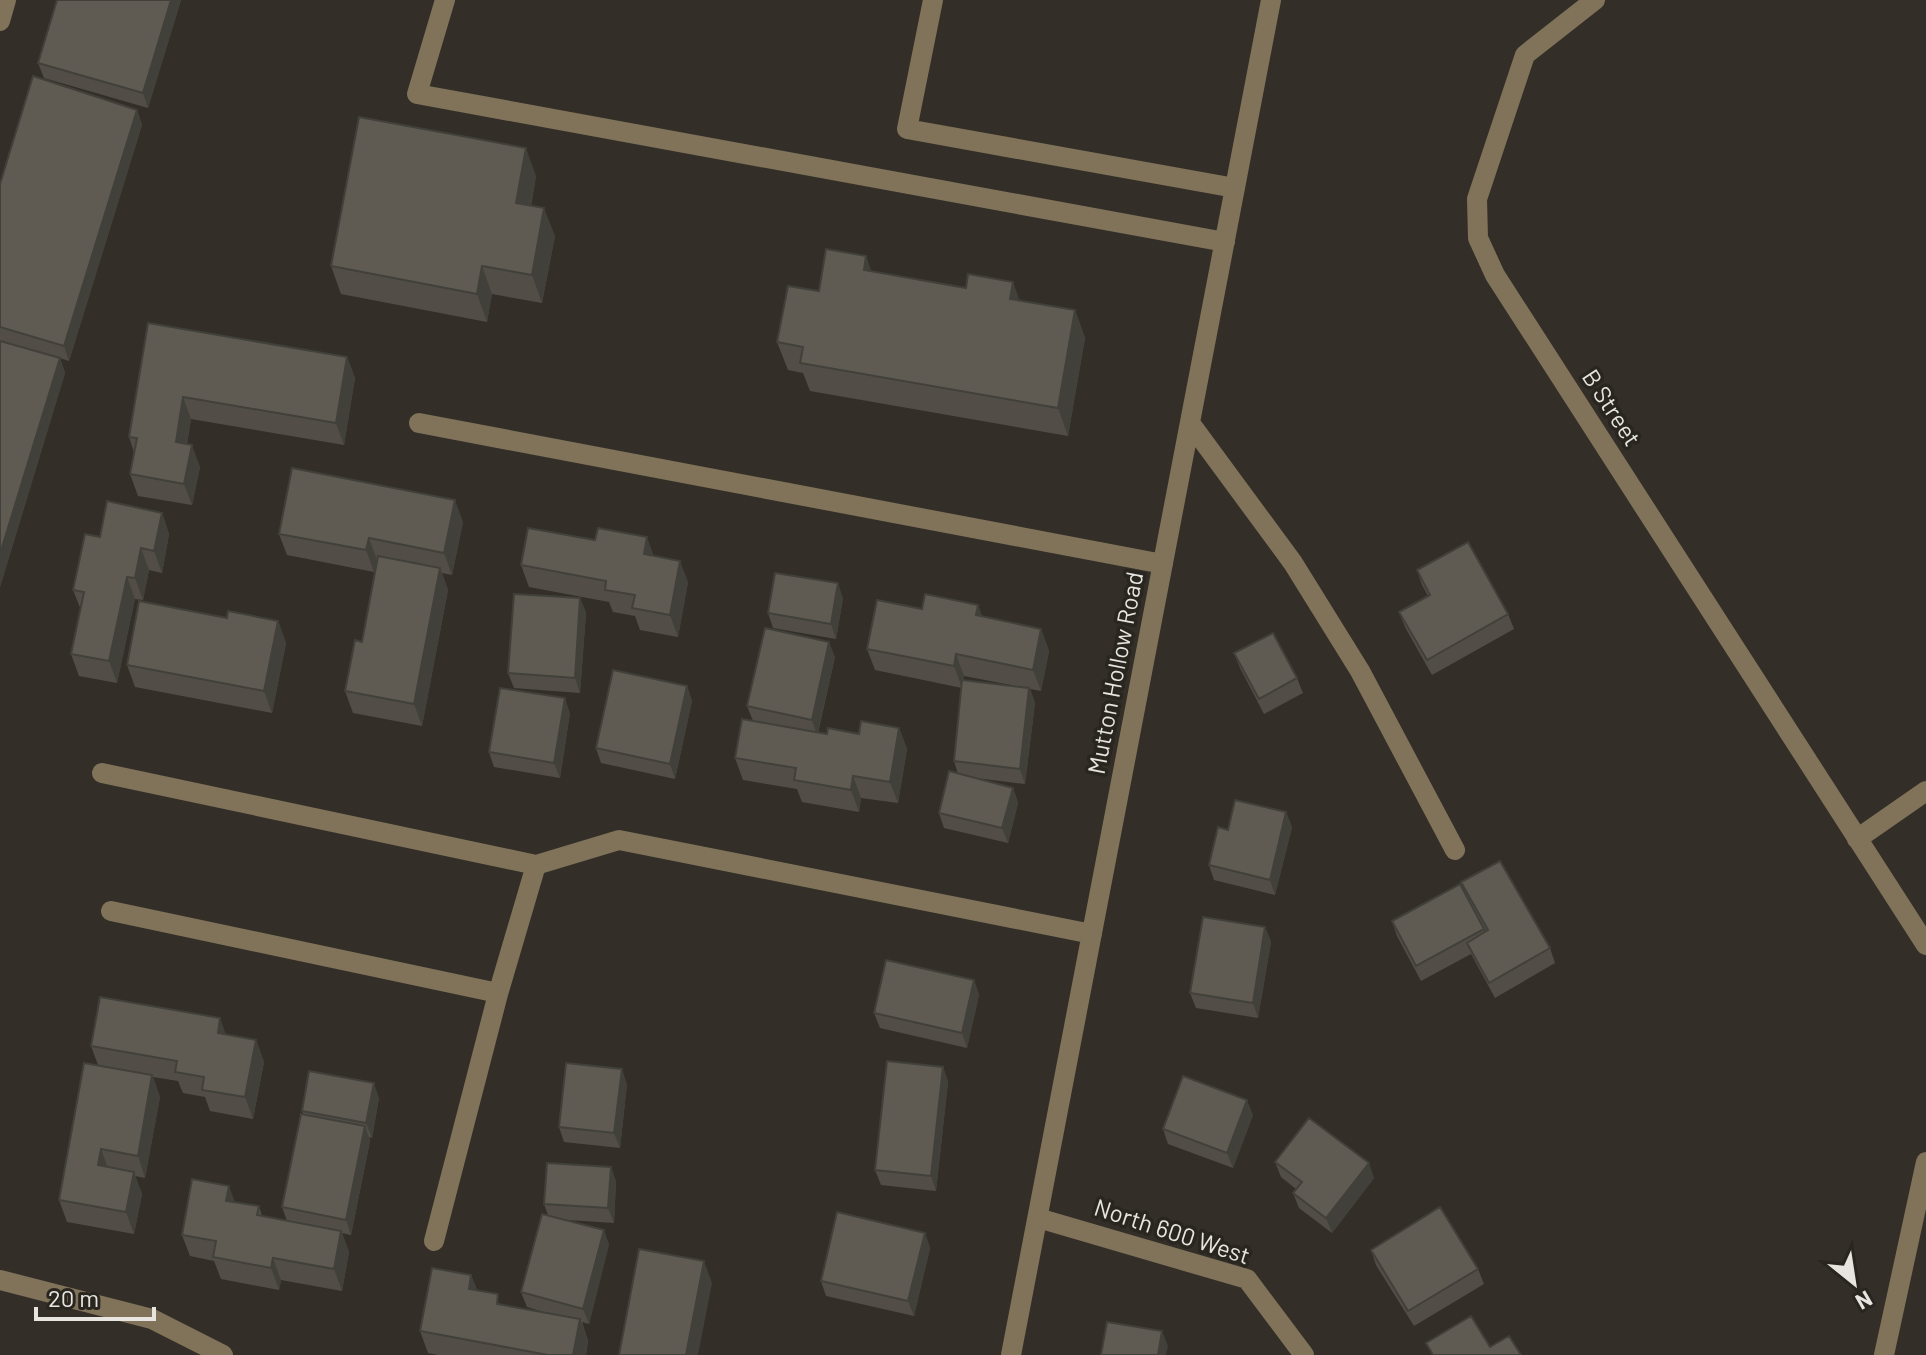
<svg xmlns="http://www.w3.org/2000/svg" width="1926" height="1355" viewBox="0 0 1926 1355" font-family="Barlow,sans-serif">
<rect width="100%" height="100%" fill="#332f28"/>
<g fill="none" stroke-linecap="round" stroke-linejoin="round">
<path stroke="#807359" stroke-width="20" d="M445,0L417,94L1225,242
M933,0L907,129L1235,188
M1595,0L1525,55L1477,199L1478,238L1495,275L1926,945
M0,21L6,0
M419,423L1163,564
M1190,423L1293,563L1360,671L1455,850
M102,773L536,865L619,840L1092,934
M1857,839L1926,791
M111,911L498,993
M1038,1218L1247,1279L1304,1355
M434,1241L498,994L536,865
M0,1280L152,1319L223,1355
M1011,1355L1271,0
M1884,1355L1926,1162"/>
</g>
<path fill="#524e47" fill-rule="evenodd" d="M57,0H181L148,108L44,78L38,63Z
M137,110L142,125L69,361L60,358L65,373L0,587V184Z
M536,176L531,206L555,236L542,303L492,294L487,322L341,294L331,266Z
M866,256L871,272L1020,301L1075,310L1085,338L1068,436L810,391L803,373L788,370L777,342Z
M148,323L347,357L355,378L344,445L191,419L187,444L200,467L192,505L138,496L130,474L134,452L129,437Z
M162,513L169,534L162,573L149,570L143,600L135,599L117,683L79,676L71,654L81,610L73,590L100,537Z
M463,522L452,575L442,573L448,590L422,726L353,713L345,691L362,642L378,560L374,572L287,555L279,534Z
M654,556L688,582L678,637L640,630L635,616L613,612L609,602L529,587L521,565Z
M1417,570L1508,614L1514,629L1432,675L1405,627L1399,612L1428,596L1422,585Z
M580,598L586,613L580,693L514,688L508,673Z
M843,598L836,639L773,628L768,613Z
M978,605L982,617L1041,629L1049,651L1041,691L1030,689L1035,703L1025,784L976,778L1013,788L1018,803L1008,843L944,828L939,813L958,774L954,761L962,688L875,670L867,649L922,609ZM964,676L1016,686L963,681Z
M227,618L278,621L286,643L272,713L135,687L127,665Z
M1234,653L1297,678L1303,693L1264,714L1240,668Z
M835,657L818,733L827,734H859L899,728L907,749L898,803L861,798L859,812L802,802L797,789L743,780L735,758L753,721L747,706Z
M687,686L692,701L675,779L601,763L596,748Z
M570,713L560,778L494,767L489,752Z
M1286,812L1292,827L1275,895L1214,880L1209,865L1228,830Z
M1461,882L1550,948L1555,963L1495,998L1471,954L1421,981L1397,936L1392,921L1484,929L1485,932H1486L1467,897Z
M1265,927L1271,942L1258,1018L1196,1008L1190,993Z
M974,980L979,995L967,1048L880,1028L874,1013Z
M226,1035L256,1040L264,1062L253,1119L210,1111L205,1097L183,1093L178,1081L153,1077L160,1097L145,1178L135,1176L142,1194L134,1234L67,1222L59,1200L98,1065L91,1046Z
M943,1067L948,1082L936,1191L881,1185L875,1170Z
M627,1084L620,1148L564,1142L559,1127Z
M379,1098L372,1138L369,1137L370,1141L351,1235L342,1233L349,1252L342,1291L281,1280L279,1290L221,1279L214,1261L190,1256L182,1235L235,1202L259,1206L262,1216L287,1221L282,1207L303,1114L302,1111Z
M1253,1115L1233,1168L1168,1144L1163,1129Z
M1275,1162L1374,1178L1332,1233L1299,1208L1293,1193L1296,1189L1281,1177Z
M611,1167L616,1182L614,1223L568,1220L609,1244L589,1324L582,1322L588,1341L586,1355H438L428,1353L420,1331L471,1275L477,1290L502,1305L547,1313L527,1307L521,1292L548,1215L544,1204Z
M925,1233L930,1248L914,1316L826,1296L821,1281Z
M1371,1250L1478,1269L1484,1284L1414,1326L1376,1265Z"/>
<path fill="#42403a" d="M171,0H181L148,108L143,93Z
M137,110L142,125L69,361L64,346Z
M526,148L536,176L526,231L516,203Z
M544,208L555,236L542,303L532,275Z
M866,256L876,284L864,270Z
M482,266L492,294L487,322L477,294Z
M1013,282L1023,310L1010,299Z
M1075,310L1085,338L1068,436L1058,408Z
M347,357L355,378L344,445L336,423Z
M60,358L65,373L0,587V554Z
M183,397L191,419L184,464L176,442Z
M192,445L200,467L192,505L184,484Z
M455,500L463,522L452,575L444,553Z
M162,513L169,534L162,573L154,551Z
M647,537L655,559L644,554Z
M369,538L377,560L374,572L366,550Z
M141,548L149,570L143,600L135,578Z
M680,561L688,582L678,637L670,615Z
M440,568L448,590L422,726L414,704Z
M127,577L135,599L117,683L109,661Z
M838,583L843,598L836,639L831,624Z
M580,598L586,613L580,693L575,678Z
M978,605L986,626L976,615Z
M278,621L286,643L272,713L264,691Z
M1041,629L1049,651L1041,691L1033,670Z
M829,642L835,657L817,735L812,720Z
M956,654L964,676L962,688L954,666Z
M687,686L692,701L675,779L670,764Z
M1029,688L1035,703L1025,784L1020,769Z
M565,698L570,713L560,778L554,763Z
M899,728L907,749L898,803L890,782Z
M853,776L861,798L859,812L851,790Z
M1013,788L1018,803L1008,843L1002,828Z
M1286,812L1292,827L1275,895L1270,880Z
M1265,927L1271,942L1258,1018L1253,1003Z
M974,980L979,995L967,1048L962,1033Z
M220,1018L228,1040L218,1033Z
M256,1040L264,1062L253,1119L245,1097Z
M943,1067L948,1082L936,1191L931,1176Z
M622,1069L627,1084L620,1148L614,1133Z
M152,1075L160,1097L145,1178L138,1156Z
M374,1083L379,1098L372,1138L366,1123Z
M1247,1100L1253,1115L1233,1168L1227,1153Z
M365,1126L370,1141L351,1235L346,1220Z
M101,1149L109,1171L98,1165Z
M1369,1163L1374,1178L1332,1233L1326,1218Z
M611,1167L616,1182L614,1223L608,1208Z
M134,1172L142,1194L134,1234L126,1212Z
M229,1186L237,1208L226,1201Z
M604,1230L609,1244L589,1324L583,1309Z
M341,1231L349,1252L342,1291L334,1269Z
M925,1233L930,1248L914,1316L908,1301Z
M273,1258L281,1280L279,1290L271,1268Z
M704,1261L712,1283L698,1355H686Z
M471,1275L479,1297L469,1289Z
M580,1319L588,1341L586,1355H573Z
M1162,1331L1168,1346L1166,1355H1158Z"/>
<path fill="#5f5b53" stroke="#42403a" stroke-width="2" d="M57,0H171L143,93L38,63Z
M33,76L137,110L64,346L0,327V184Z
M359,117L526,148L516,203L544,208L532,275L482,266L477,294L331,266Z
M826,249L866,256L864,270L966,288L968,274L1013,282L1010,299L1075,310L1058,408L800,363L803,347L777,342L788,286L819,291Z
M148,323L347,357L336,423L183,397L176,442L192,445L184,484L130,474L137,438L129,437Z
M0,341L60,358L0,554Z
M292,468L455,500L444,553L369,538L366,550L279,534Z
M107,501L162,513L154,551L141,548L135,578L127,577L109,661L71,654L84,592L73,590L85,534L100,537Z
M528,528L595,540L598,528L647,537L644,554L680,561L670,615L632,608L635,595L605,590L606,581L521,565Z
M1468,542L1508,614L1427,660L1399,612L1430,595L1417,570Z
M378,556L440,568L414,704L345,691L355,640L362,642Z
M775,573L838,583L831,624L768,613Z
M514,594L580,598L575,678L508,673Z
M925,594L978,605L976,615L1041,629L1033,670L956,654L954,666L867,649L877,600L922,609Z
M139,601L227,618L228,611L278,621L264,691L127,665Z
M765,628L829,642L812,720L747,706Z
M1273,633L1297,678L1259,699L1234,653Z
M613,670L687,686L670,764L596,748Z
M962,680L1029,688L1020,769L954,761Z
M500,688L565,698L554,763L489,752Z
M742,719L827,734L828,728L859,734L861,721L899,728L890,782L853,776L851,790L794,780L796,768L735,758Z
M949,771L1013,788L1002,828L939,813Z
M1235,800L1286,812L1270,880L1209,865L1218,827L1228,830Z
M1500,861L1550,948L1489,983L1467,943L1488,930L1461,882Z
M1460,884L1484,929L1416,966L1392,921Z
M1203,917L1265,927L1253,1003L1190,993Z
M886,960L974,980L962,1033L874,1013Z
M100,997L220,1018L218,1033L256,1040L245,1097L202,1090L204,1077L175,1072L177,1061L91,1046Z
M887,1061L943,1067L931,1176L875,1170Z
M84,1063L152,1075L138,1156L101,1149L98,1165L134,1172L126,1212L59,1200Z
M566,1063L622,1069L614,1133L559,1127Z
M309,1071L374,1083L366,1123L302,1111Z
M1183,1076L1247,1100L1227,1153L1163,1129Z
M301,1114L365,1126L346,1220L282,1207Z
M1309,1118L1369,1163L1326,1218L1293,1193L1302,1182L1275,1162Z
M547,1163L611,1167L608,1208L544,1204Z
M192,1179L229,1186L226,1201L259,1206L257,1215L341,1231L334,1269L273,1258L271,1268L213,1257L216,1241L182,1235Z
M1440,1207L1478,1269L1408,1311L1371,1250Z
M837,1212L925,1233L908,1301L821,1281Z
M542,1214L604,1230L583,1309L521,1292Z
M639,1249L704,1261L686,1355H619Z
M432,1268L471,1275L469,1289L498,1294L497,1304L580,1319L573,1355H548L420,1331Z
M1471,1316L1490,1347L1509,1336L1521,1355H1433L1426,1343Z
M1107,1322L1162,1331L1158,1355H1101Z"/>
<g text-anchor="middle" stroke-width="7" stroke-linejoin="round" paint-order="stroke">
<g font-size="24" fill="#e8e5e1" stroke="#29251f">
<text transform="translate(1611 408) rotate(57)" y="8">B Street</text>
<text transform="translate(1116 673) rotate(-79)" y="8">Mutton Hollow Road</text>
<text transform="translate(1172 1232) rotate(18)" y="8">North 600 West</text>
</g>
</g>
<g transform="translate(1854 1283) rotate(150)" stroke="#29251f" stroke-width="6" paint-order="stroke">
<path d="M0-6L14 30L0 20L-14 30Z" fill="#e8e5e1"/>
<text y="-12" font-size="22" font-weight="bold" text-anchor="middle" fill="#e8e5e1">N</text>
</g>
<path d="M36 1307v12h118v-12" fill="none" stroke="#e8e5e1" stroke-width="4"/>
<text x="48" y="1307" font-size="24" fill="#e8e5e1" stroke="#29251f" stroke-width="6" paint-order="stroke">20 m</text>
</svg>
